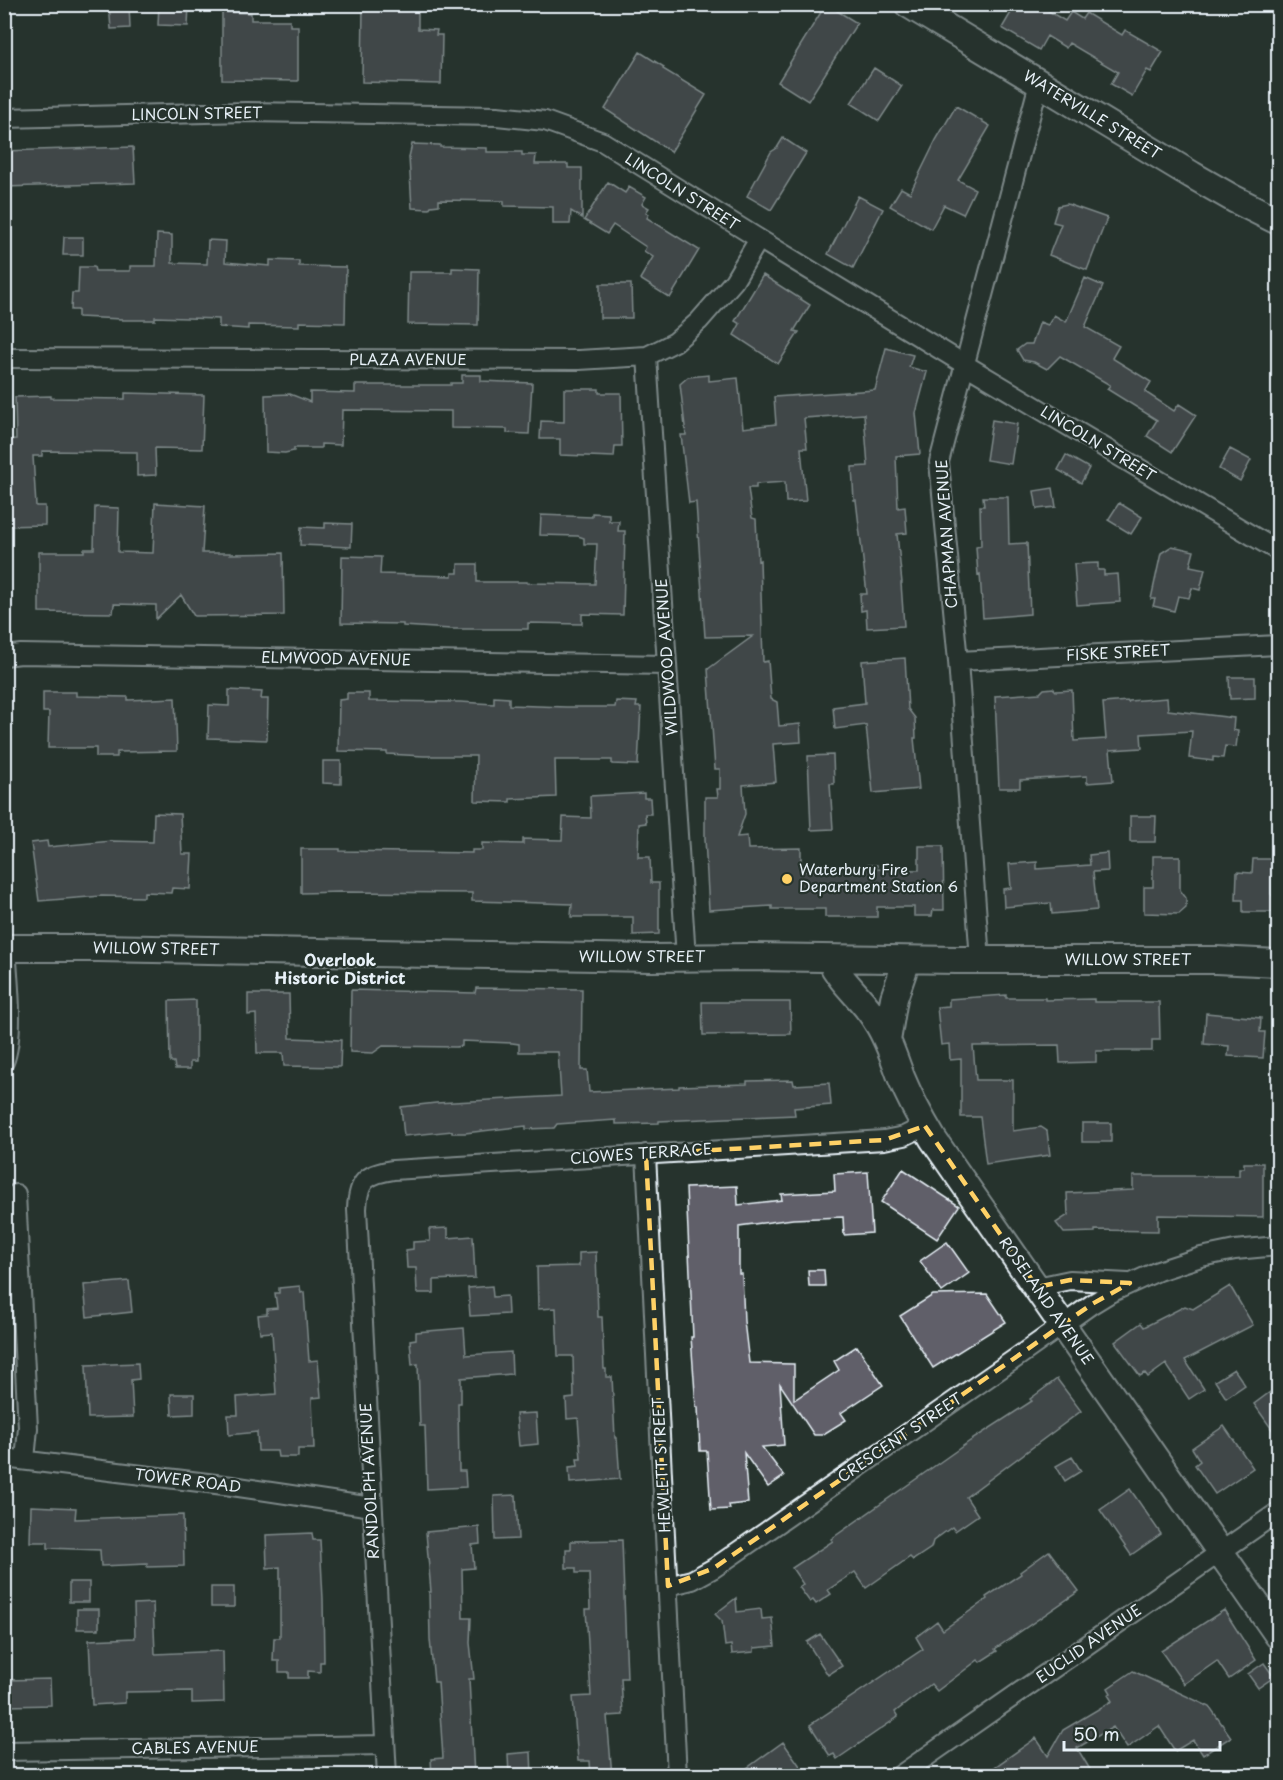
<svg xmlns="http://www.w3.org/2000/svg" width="1283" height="1780" viewBox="0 0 1283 1780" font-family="'Playpen Sans',sans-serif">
<rect width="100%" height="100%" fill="#26332d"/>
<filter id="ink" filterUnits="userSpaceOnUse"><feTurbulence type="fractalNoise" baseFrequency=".0167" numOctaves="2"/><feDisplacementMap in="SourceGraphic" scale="12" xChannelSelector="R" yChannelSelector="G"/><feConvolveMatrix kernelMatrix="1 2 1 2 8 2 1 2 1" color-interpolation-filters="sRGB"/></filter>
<g filter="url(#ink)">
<path fill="#615e69" stroke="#e8f1f8" stroke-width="1.5" d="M109,4H129L130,28L111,29Z
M159,4H189L188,26L158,25Z
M363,4H418V29L437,30L436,35H442L441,84L362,82Z
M826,4L857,23L808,101L778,82Z
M1016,4H1037L1065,21L1071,12L1082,19L1086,13L1122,35L1125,30L1163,52L1151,72L1147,70L1132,96L1111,84L1118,72L1069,43L1066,48L1047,36L1039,50L1002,28Z
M222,12L251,13V20H290V26H298V81L222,80Z
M640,52L664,67L663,69L706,95L671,152L605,109Z
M874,68L902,86L879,121L851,103Z
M956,106L990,126L958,180L975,189L963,214L944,205L931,229L890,206L901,188L910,193L936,140Z
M783,138L806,153L771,210L747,196L771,152L777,148Z
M412,144L440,145V147L487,148V152H522V155H536L535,164H568V168H582V218L571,211L570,224H553V207L504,206V201L439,200V205L431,206L429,209L412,208L409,157Z
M133,147L135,183L4,187V151Z
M608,182L625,193L629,187L646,197L642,204L649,208L646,212L649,214L647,218L699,250L670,298L640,279L653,257L644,251L646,247L613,225L607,234L584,220Z
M858,196L883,209L853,268L828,254Z
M1067,204L1107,218L1087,270L1049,255L1061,224L1053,222L1058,206Z
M157,234L172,235V263L207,264L208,240L226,241L225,262L270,266V260L299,261V266L346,267L345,323L299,322V326L248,325V329L219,327V319L155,317V320H122V319L78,317V310H71L72,293H78L79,267H94L95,271H130V266H156Z
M64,237H83V255H63Z
M452,268L479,269L478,325L408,324L409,272H452Z
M763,275L810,305L794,331L799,332L778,364L734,335L740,324L735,321Z
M1085,278L1103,286L1085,327L1119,346L1112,358L1151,382L1145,392L1174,411L1179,404L1196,415L1172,452L1147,436L1157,420L1107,389L1110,385L1060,356L1047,369L1034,362L1023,360L1017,350L1025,344H1032L1040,322L1048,325L1054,315L1066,322Z
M600,284H631L632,318H600Z
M886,348L913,355L909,367L927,372L916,413L920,454L896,456L898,508L905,507L907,533L897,534L902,583H901L904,626L867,628L866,610L861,611L860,594H867L856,500H854L852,467L868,466L864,414L804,418L807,448H801L806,501L786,502L785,482L756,484V488H748L752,518L756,519L758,561L760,560L763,662L768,661L771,699L777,702L779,726L800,724L801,742L773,744L776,782L743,785L745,814L737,837L747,836L748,849L801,848V871H856V865H877V869L919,870V846H943L944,910H933L932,916H914V907H877V917H825V909H772V906L709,910L705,839V797H718L717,789H720V769H715L708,669L753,636L705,637L696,502L689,503L681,435H686L680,384L688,377L709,375V381L738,378L743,428L776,424L774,397L875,390Z
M462,375H481V381L532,383L529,434L507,433V429L451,428V411L342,410L341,445L321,444V448H294V451L285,453L266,452L265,395L290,394L310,402V392L355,393V385H451V383H462Z
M564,389H599V393H621L622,446H615L614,457L560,455V439H540L541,421L564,422Z
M125,393L204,395L202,449L155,448L156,475L137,476V452L42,451V456H33L36,506H45V525L4,526V440L16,439L15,397L51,396V398L125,399Z
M992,420L1017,424L1011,464L986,460Z
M1230,449L1251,460L1240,481L1219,469Z
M1066,455L1089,468L1081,483L1058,470Z
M1053,488L1056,507L1037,509L1034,491Z
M983,497H1008L1009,544L1027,543L1030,614L983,618L980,574L978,575L976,547L981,546L980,506H984Z
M155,503L205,506L202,553H230V554L283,553L284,615L194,616L181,595L156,619V605L114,604L113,613L39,612V552H84V549H94L95,507L119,508L118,552L153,553Z
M1119,503L1142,517L1131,534L1108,520Z
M592,513L609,514V521H619L618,531H625L623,615L582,614V624L528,623V629H451L403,626V624L341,623L342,556L381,557L380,574L452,576V573H458V564H477V582H527V583L595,584L597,544H584V538L578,536L540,535L541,515L592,517Z
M325,523L352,524L351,547L300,545L301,527L325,528Z
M1172,546L1194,551L1190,566L1205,569L1200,590L1192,588L1189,598L1178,596L1174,611L1153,606L1155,599H1151L1161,553Z
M1098,563V570H1104V575L1118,574L1120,602L1077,605L1074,564Z
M905,658L908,709L915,718L916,738H914L919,789L873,793L866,725L835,729L833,707L865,703L862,661Z
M1229,677H1255V698L1230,699Z
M1053,688L1056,691L1072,690L1074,741L1106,739L1103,703L1128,701V703L1129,701L1167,698L1168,710L1234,718L1233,730L1238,731L1236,747L1225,746L1223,758L1213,757V761L1189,758L1192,731L1141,734L1142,748L1110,750L1113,781L1087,783V776L1020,780V788H999L995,696L1040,693L1044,689Z
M229,690L262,692L261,699H268L267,740L208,738L209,705L229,706Z
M43,692H76V696L128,697V700L175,698L177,751L117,752V757H96V748H48L49,712H43Z
M347,693H369V701L460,702L494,704V697L509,698V705L566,707H615L616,701L637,702L636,707H641L638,765L612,764V760H555L556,797L510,799V802L475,801L476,756H424L387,754V752L338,751L339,700L347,699Z
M833,755L834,784H830L833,829L811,830L808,756Z
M323,761H341V784L323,783Z
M644,793V798H650L651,814H645L646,823L639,824L638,857H650L651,883H659V934L633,935V917H571L572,904L472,901V893L340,892L301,893V849H340V851L472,853V850H482V843L523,844V839L562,840L563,817L591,818L590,796Z
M154,813L180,814L182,854H192L190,889L172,888L171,893L144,892V897L102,896L39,901L31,843L47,841L48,847L112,841L153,842Z
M1130,816H1156L1155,842H1130Z
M1107,853L1108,871L1093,872L1097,910L1052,914L1051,903L1004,907L1003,889L1011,888L1009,864L1037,862V869L1090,865L1089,855Z
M1153,856H1180V890L1186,898V908L1179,914L1144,913V887H1153Z
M1253,859H1271V894L1276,901V912H1243V900H1236L1237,872L1252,873Z
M476,988L582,989L581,1070H587L589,1092L679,1088V1086L747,1084V1081L793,1080L794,1085L829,1083L831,1105L794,1108L795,1115L659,1121V1123L616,1124V1120L557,1124L554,1128L526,1129V1126L465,1133H452V1131L404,1136L401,1107L436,1103L561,1096L558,1052H519V1044L512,1043L462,1041V1046L456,1047L383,1046L373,1053L350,1052L351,990L475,993Z
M248,994H289L290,1038L341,1040L340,1067L284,1066L283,1053H257L256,1014L248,1015Z
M1006,995V998H1045V1000L1094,999V1002H1159L1160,1040H1152V1051H1096V1062L1060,1063L1059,1045L973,1046L976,1080H1013V1131L1041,1127L1047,1131L1050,1155L986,1164L980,1117H961V1059L950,1060L949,1044L941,1045L937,1007L949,1006V999Z
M196,1000V1062H190V1069H175L174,1062H170L169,1001Z
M702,1002H790L791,1034L703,1035Z
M1206,1013L1261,1018L1260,1032H1265L1263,1058L1228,1056L1229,1046L1204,1044Z
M1082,1123H1111V1142H1082Z
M1244,1163H1263V1217L1158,1215V1231L1095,1230V1232L1064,1233L1056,1223L1068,1215L1067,1193L1133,1190V1176H1239V1168H1244Z
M903,1169L959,1206L937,1239L881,1202Z
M868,1172L872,1233L844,1235L843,1217L793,1219L739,1226V1274H742L744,1321L749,1363L794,1364V1400L839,1370L834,1361L857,1346L883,1385L841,1413L846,1420L822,1435H814L780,1384L784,1445L762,1447L784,1476L768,1487L744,1453L748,1503L729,1505L730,1509L711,1510L707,1451H700L698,1407H696L691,1337H693L686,1188L737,1186L738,1205L782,1200L781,1194L835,1191L834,1174Z
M448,1228V1238L473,1236L475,1278L434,1280V1293H417L416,1268H407L406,1250L413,1249V1242L430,1241L429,1229Z
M947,1242L969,1273L942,1292L920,1261Z
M596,1252L598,1317H602L604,1369H606V1377H612L615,1438H617L620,1479L570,1483L569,1467L578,1466L577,1459H581L578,1418L567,1419L566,1399L574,1398L573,1356H558L556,1308L538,1309L537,1267L579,1266V1253Z
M808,1270H824L825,1286H809Z
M129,1281L132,1312L87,1317L84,1285Z
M300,1286L301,1293L304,1292L309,1361L318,1360L321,1397L312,1398L314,1449H298V1457H278L277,1451H258L257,1432L229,1435L228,1415H238L237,1397L276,1394L272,1332L260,1333L258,1315L267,1314V1309L277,1308L275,1293H279V1288Z
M492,1286L493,1297L507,1296L508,1314L470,1316L468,1288Z
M1230,1286L1253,1325L1185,1360L1204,1389L1189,1399L1166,1364L1148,1377L1145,1373L1140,1376L1115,1342L1141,1323L1144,1327L1185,1306L1193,1309Z
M987,1294L1006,1322L933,1368L900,1316L933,1295Z
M464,1328L466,1355L511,1352L512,1374L461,1378V1403H458L459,1471H465L466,1487L427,1489L425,1426H420L418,1364L412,1365L410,1340L416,1339V1332Z
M138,1363L139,1379L131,1380L133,1417L88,1418L86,1365Z
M1234,1369L1245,1385L1226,1398L1215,1381Z
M1057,1379L1081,1411L966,1497L978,1515L955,1531L952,1527L933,1541L931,1548L913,1560L910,1557L866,1588L855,1572L828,1590L831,1594L816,1604L813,1600L810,1602L799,1587L803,1584L792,1568L833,1541L831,1539L970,1441L1032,1401L1030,1399Z
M1270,1392L1278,1404V1438L1254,1404Z
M171,1394H194V1414L172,1415Z
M536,1413L538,1444L519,1446L516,1414Z
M1224,1426L1253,1468L1215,1494L1195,1465L1200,1461L1192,1448Z
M1072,1457L1081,1471L1065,1481L1056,1466Z
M1130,1489L1161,1534L1131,1555L1100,1510Z
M516,1495L518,1539L495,1540L494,1496Z
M31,1506L76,1508L75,1519L183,1515L184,1566L147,1567V1564L101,1566L100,1550L48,1548V1542H30Z
M479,1527L480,1544L472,1545L474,1568L462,1569L463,1618H471L470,1643L474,1679H469L474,1776H432L431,1759L443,1758L438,1682H434L430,1639L429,1592H431L426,1532Z
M312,1533L313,1540H320L323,1599L324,1662H320V1672L308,1671V1678H289V1672H279V1661H273L274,1638H280V1567L267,1568L266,1535Z
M622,1540L627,1678H621L623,1715L607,1716L612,1776H591L590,1761H578L573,1697L591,1696L586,1609H590L589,1573H576V1568H566V1549H571V1541Z
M1049,1551L1079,1591L995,1649L997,1651L980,1662L978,1660L937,1691L931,1684L895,1712L898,1717L837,1759L834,1754L830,1756L810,1725L923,1649L916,1637L937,1621L943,1630L987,1599L986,1597L1021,1574L1020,1572Z
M69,1582H89V1602H69Z
M211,1587H234V1607H211Z
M736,1598L737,1612L761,1609L762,1619L772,1618L775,1646L754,1648V1652L732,1654L731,1645L725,1646L722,1621L715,1614Z
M153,1603L155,1654L223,1651L224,1702L192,1703V1691L125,1692V1703L92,1705L89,1640L135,1638L134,1604Z
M77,1609H99V1629H77Z
M1224,1610L1256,1660L1229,1679L1217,1661L1184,1684L1161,1651Z
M820,1634L842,1666L828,1675L807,1642Z
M1264,1663L1274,1677L1258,1688L1248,1674Z
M1133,1671L1210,1707L1231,1737L1203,1755L1193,1740L1175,1751L1159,1726L1127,1748L1113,1727L1077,1748L1094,1776H982L1036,1738L1048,1756L1063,1730L1112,1701L1108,1695L1111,1693L1108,1688Z
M50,1679L51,1705L8,1706L7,1680Z
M783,1742L807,1776H736Z
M531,1752L532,1776H509L508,1754Z"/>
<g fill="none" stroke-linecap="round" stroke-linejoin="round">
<defs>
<path id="street" d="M4,118L246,112L497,116L545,121L603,142L759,239L964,364L1278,551
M647,356L686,958
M4,358L579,360L647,356L675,342L699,321L734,281L759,239
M4,656L21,654L667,665
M958,661L1278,645
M980,960L958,661L939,462L1039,83
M4,1062C15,1034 8,979 6,948
M646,1154L677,1776
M16,1194L28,1428L25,1460
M1037,1287L1070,1280L1128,1283
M4,1458L232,1486L372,1507
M668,1586L692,1580L714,1568L1016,1358L1092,1304L1110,1293L1158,1271L1201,1257L1235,1250L1278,1246
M4,1751L385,1745
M387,1776L357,1209C358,1181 366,1174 393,1170L884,1140L904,1136L925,1126
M899,1776L1278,1512"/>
<path id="secondary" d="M908,4L1192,175L1234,199L1278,221
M4,948H98L650,958L753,957L957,960H1216L1278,963
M830,959C841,984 864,999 877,1022C888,1039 894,1058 901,1077C910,1099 921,1119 933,1139L1278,1635
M887,1041L894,998L907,960"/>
</defs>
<use href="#street" stroke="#e8f1f8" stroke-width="22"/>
<use href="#secondary" stroke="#e8f1f8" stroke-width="30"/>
<use href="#street" stroke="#26332d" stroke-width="18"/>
<use href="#secondary" stroke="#26332d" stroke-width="26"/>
</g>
</g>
<path d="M0 0H1283V1780H0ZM925,1126L1037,1287L1070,1280L1130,1283L1092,1304L714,1568L668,1586L646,1154L884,1140Z" fill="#26332d" fill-opacity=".55" fill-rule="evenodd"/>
<path fill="none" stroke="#ffd166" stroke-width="4.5" stroke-dasharray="12 8" stroke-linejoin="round" d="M925,1126L1037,1287L1070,1280L1130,1283L1092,1304L714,1568L668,1586L646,1154L884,1140Z"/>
<circle fill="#ffd166" stroke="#26332d" stroke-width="2" cx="787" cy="879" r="6"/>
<g text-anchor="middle" stroke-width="4.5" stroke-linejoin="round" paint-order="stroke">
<g font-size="15" fill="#e8f1f8" stroke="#26332d">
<text transform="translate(197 114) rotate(-1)" y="5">LINCOLN STREET</text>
<text transform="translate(1092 115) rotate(31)" y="5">WATERVILLE STREET</text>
<text transform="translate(682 192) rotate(32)" y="5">LINCOLN STREET</text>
<text x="408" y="365">PLAZA AVENUE</text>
<text transform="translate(1098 444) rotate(31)" y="5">LINCOLN STREET</text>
<text transform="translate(947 534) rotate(-94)" y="5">CHAPMAN AVENUE</text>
<text transform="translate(1118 653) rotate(-3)" y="5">FISKE STREET</text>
<text transform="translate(667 657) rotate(-94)" y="5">WILDWOOD AVENUE</text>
<text transform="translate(336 659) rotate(1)" y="5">ELMWOOD AVENUE</text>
<text transform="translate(156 949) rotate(1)" y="5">WILLOW STREET</text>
<text x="642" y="962">WILLOW STREET</text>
<text x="1128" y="965">WILLOW STREET</text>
<text transform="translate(641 1154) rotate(-4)" y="5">CLOWES TERRACE</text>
<text transform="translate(1046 1301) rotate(55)" y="5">ROSELAND AVENUE</text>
<text transform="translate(900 1438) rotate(-34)" y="5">CRESCENT STREET</text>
<text transform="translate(662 1465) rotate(-93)" y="5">HEWLETT STREET</text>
<text transform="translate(188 1481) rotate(7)" y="5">TOWER ROAD</text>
<text transform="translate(370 1481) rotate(-93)" y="5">RANDOLPH AVENUE</text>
<text transform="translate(1089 1644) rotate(-35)" y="5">EUCLID AVENUE</text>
<text transform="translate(195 1748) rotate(-1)" y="5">CABLES AVENUE</text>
</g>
<g font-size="15" fill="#e8f1f8" stroke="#26332d" text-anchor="start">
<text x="799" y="875">Waterbury Fire<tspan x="799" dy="17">Department Station 6</tspan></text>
</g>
<g font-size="16" font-weight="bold" fill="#e8f1f8" stroke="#26332d">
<text x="340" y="966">Overlook<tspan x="340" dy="18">Historic District</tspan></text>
</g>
</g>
<rect width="1283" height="1780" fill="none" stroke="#26332d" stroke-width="24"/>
<rect x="12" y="12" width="1259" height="1756" fill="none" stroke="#e8f1f8" stroke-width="2" filter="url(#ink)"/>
<path d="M1064 1741v9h156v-9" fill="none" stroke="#e8f1f8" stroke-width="3"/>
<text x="1073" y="1741" font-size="18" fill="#e8f1f8" stroke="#26332d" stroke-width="4.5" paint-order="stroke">50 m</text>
</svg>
